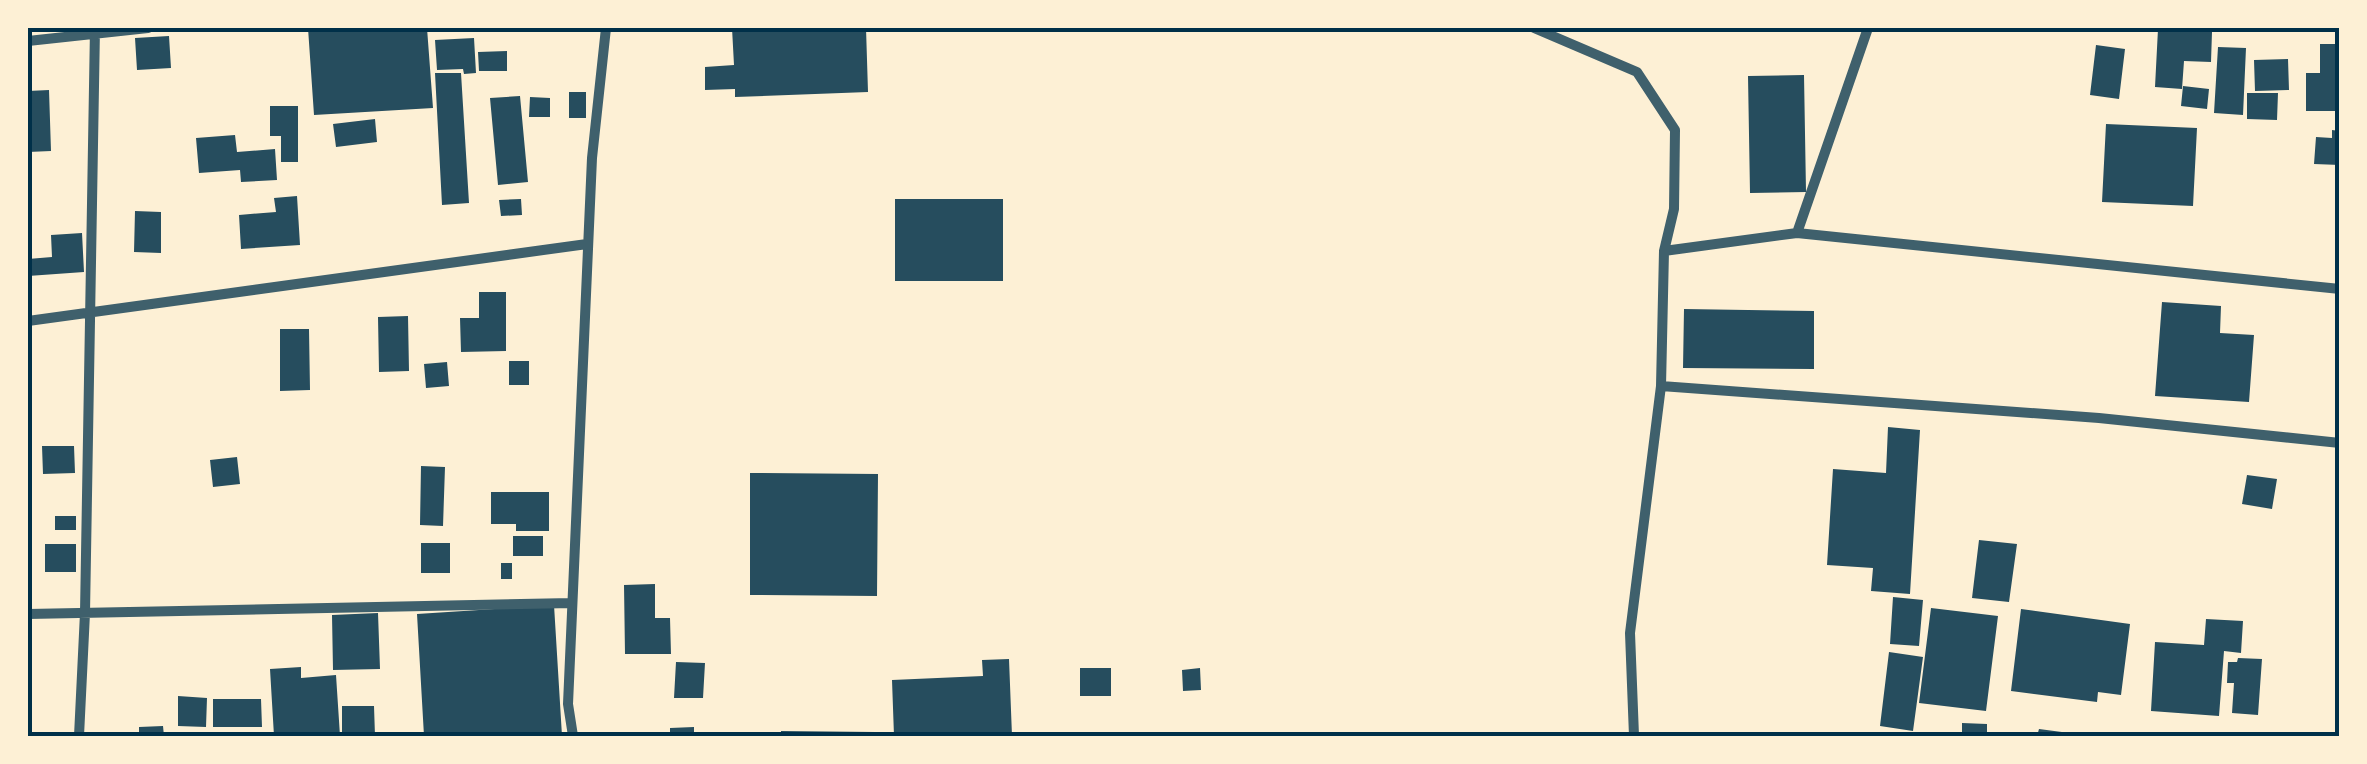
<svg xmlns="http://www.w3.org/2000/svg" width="2367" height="764" viewBox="0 0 2367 764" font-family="'Exo 2',sans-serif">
<rect width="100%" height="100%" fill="#fdf0d5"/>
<path fill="#264d5e" d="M308,28H427L433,108L314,115Z
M732,28H866L868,92L735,97V89L705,90V67L734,65Z
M2158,29L2212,32L2211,62L2184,61L2182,89L2155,87Z
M169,36L171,68L137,70L135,38Z
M474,38L476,73L464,74L463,69L437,70L435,40Z
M2320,44H2340V111H2306V73H2320Z
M2096,45L2125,49L2119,99L2090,95Z
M2218,47L2246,48L2243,115L2214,113Z
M507,51V71H479L478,52Z
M2288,59L2289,90L2255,91L2254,60Z
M435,73H461L469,203L442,205Z
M1804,75L1806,192L1750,193L1748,76Z
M2183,86L2209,89L2207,109L2181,106Z
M49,90L51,151L28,152V91Z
M569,92H586V118H569Z
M2247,93H2278L2277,120L2247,119Z
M520,96L528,182L498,185L490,98Z
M530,97L550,98V117H529Z
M270,106H298V162H281V136H270Z
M375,119L377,142L336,147L333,124Z
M2106,124L2197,128L2193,206L2102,202Z
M2332,130L2340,131V165L2314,164L2316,137L2332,138Z
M235,135L237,152L275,149L277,180L241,182L240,170L199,173L196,138Z
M297,196L300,245L241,249L239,215L276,212L274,198Z
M521,199L522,215L501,216L499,200Z
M895,199H1003V281H895Z
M135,211L161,212V253L134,252Z
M82,233L84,272L28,276V259L52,257L51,235Z
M479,292H506V351L461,352L460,318H479Z
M2162,302L2221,306L2220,333L2254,335L2249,402L2155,396Z
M1684,309L1814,311V369L1683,368Z
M408,316L409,371L379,372L378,317Z
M280,329H309L310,390L280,391Z
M509,361H529V385H509Z
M447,362L449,386L426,388L424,364Z
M1888,427L1920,430L1910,594L1871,591L1873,568L1827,565L1833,469L1886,473Z
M42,446H74L75,473L43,474Z
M237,457L240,484L213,487L210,460Z
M421,466L445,467L443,526L420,525Z
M750,473L878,474L877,596L750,595Z
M2247,475L2277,479L2272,509L2242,504Z
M491,492H549V531H516V524H491Z
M55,516H76V530H55Z
M513,536H543V556H513Z
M1979,540L2017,544L2009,602L1972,598Z
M421,543H450V573H421Z
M45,544H76V572H45Z
M501,563H512V579H501Z
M655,584V618H670L671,654H625L624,585Z
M1893,597L1923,600L1919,646L1890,644Z
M554,605L562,736H424L417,614Z
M1931,608L1998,616L1986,711L1919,703Z
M2021,609L2130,624L2121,695L2098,692L2097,702L2011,691Z
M378,613L380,669L333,670L332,615Z
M2206,619L2243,621L2241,653L2224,651L2219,716L2151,711L2155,642L2204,645Z
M1889,652L1923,657L1913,731L1880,726Z
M2238,658L2262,659L2258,715L2232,713L2234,683H2227L2228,662H2237Z
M1009,659L1012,736H894L892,680L983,676L982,660Z
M676,662L705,663L703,698H674Z
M301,667V678L336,675L340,736H274L270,669Z
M1080,668H1111V696H1080Z
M1200,668L1201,690L1183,691L1182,670Z
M178,696L207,698L206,727L178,726Z
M213,699H261L262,727H213Z
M342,706H374L375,736H342Z
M1962,723L1987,724V736H1962Z
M163,726L164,736H139V727Z
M694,727V736H670V728Z
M2039,729L2077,734L2076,736H2037Z
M781,731L875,732V736H781Z"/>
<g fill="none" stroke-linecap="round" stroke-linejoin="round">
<path stroke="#3f606c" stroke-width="10" d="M1534,28L1637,72L1675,130L1674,209L1664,251
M28,41L148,28
M1797,233L1868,28
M28,321L587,244
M1661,386L2099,418L2340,443
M28,614L572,603
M79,736L85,613L95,28
M573,736L568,704L592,158L606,28
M1634,736L1630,633L1661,386L1664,251L1797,233L2340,289"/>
</g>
<rect width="2367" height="764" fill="none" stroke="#fdf0d5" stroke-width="60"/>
<rect x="30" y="30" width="2307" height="704" fill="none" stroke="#003049" stroke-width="4"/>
</svg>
